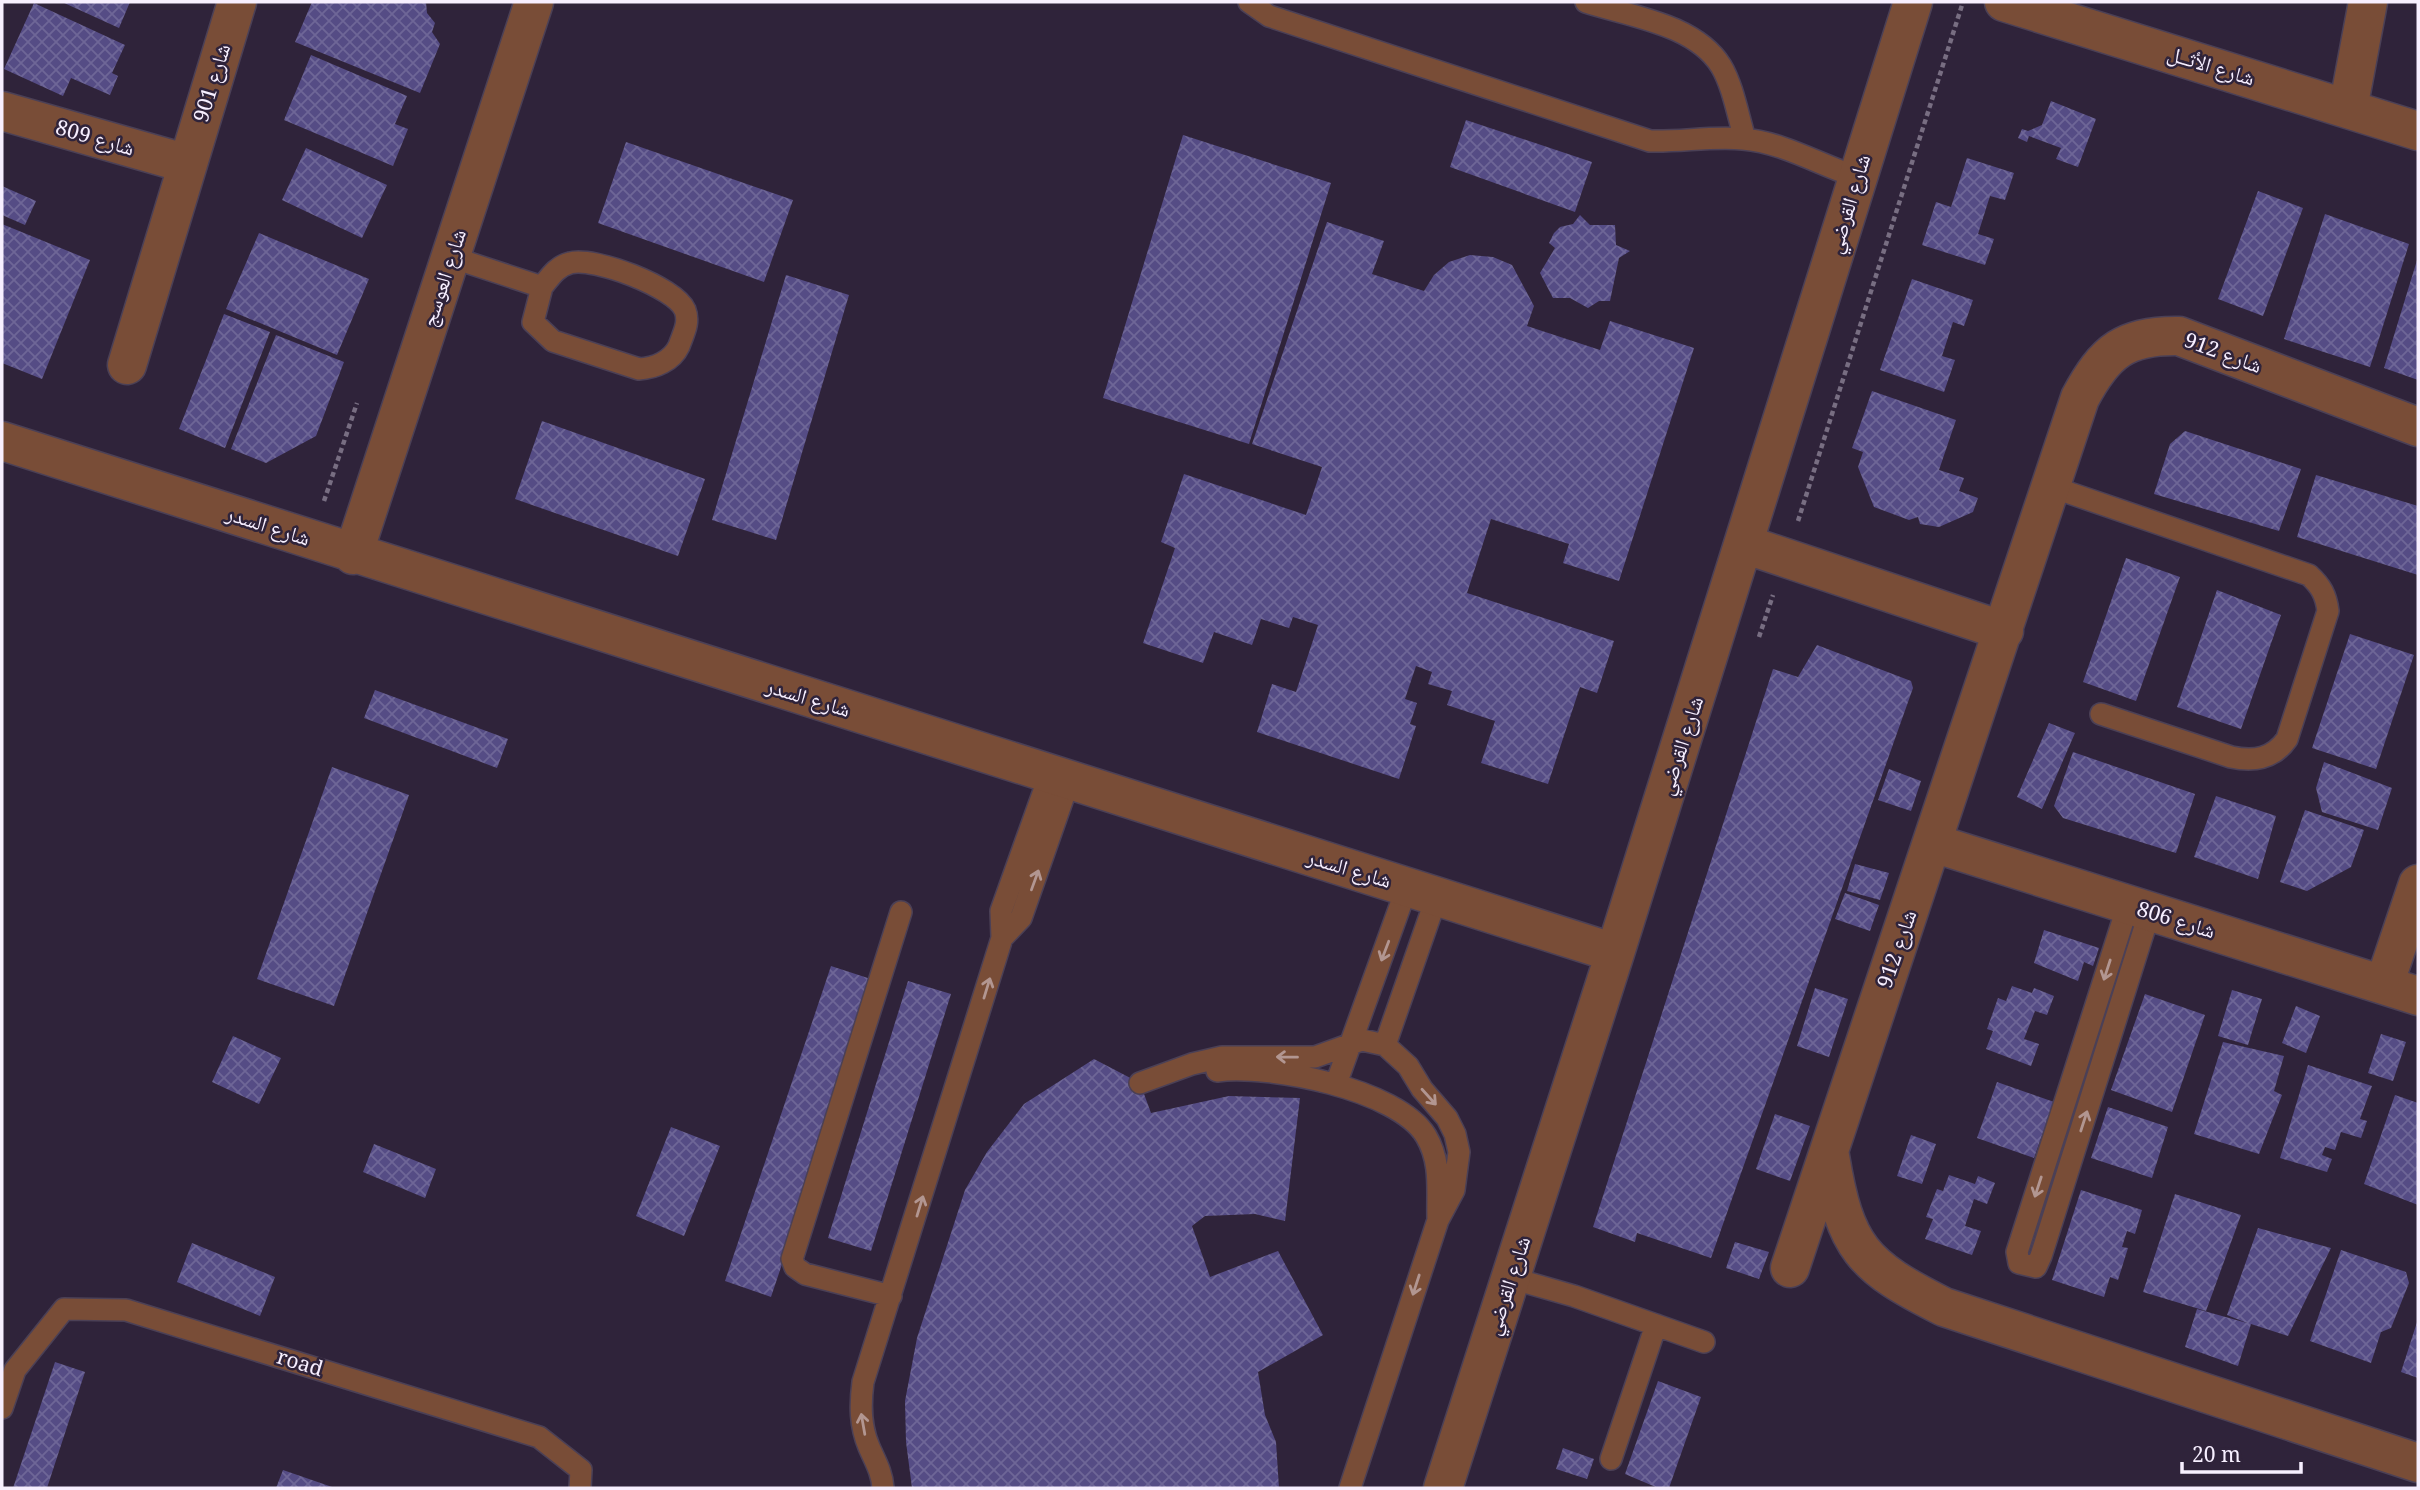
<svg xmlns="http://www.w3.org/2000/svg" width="2420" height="1490" viewBox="0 0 2420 1490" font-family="'Noto Serif','Noto Naskh Arabic',serif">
<defs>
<pattern id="building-cross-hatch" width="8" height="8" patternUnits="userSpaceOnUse" patternTransform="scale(1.75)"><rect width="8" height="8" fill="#554c85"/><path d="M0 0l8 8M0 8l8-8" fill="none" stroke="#6e6697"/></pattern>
</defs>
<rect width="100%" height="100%" fill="#2f233a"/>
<path fill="url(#building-cross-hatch)" d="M62,2H130L119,28Z
M312,2H426L427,13L435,23L432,32L440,44L420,93L295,42Z
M34,3L125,45L112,73L118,76L110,95L71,78L63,96L4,69Z
M311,55L407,96L395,124L408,129L393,166L284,120Z
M2051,101L2096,119L2078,167L2056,159L2061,148L2029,136L2027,142L2018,138L2022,129L2028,131L2042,125Z
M1466,120L1592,162L1575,212L1450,167Z
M1183,135L1331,183L1249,444L1103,398Z
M626,142L793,200L764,282L598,223Z
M306,148L387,185L362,238L282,200Z
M1967,158L2014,173L2005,200L1990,196L1978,234L1994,239L1985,265L1922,245L1936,202L1951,207Z
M2,186L36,201L25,225L2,215Z
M2258,191L2303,208L2263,316L2218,299Z
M2325,214L2409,244L2370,367L2284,339Z
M1580,215L1590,225H1615L1616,245L1630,251L1619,258L1610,301H1599L1588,308L1570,298H1553L1540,273L1555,248L1549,243L1554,233L1560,227L1573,224Z
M1327,222L1384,241L1372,274L1424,291L1434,275L1449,262L1470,255L1493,257L1512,265L1534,306L1527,326L1600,350L1610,321L1694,348L1619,581L1563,563L1569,544L1491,519L1467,593L1614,641L1597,693L1580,687L1548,784L1481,763L1495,721L1447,705L1452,691L1428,684L1432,672L1416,666L1405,699L1417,703L1410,724L1416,726L1399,779L1257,732L1272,684L1296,692L1318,625L1293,617L1289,628L1261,619L1252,645L1214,632L1203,663L1143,643L1175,548L1161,542L1184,474L1306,515L1322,467L1252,444Z
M2,224L90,260L42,379L2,363Z
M259,233L369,279L337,355L226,309Z
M2418,257V380L2384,368Z
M786,275L849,295L776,540L712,520Z
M1912,279L1973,300L1964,326L1953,322L1942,356L1955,360L1944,392L1880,370Z
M224,314L270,332L225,448L179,429Z
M276,335L344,362L316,436L266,463L231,449Z
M1872,391L1956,420L1939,470L1964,478L1959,491L1978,498L1973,512L1939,527L1920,524L1918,517L1909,520L1874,507L1858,467L1863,452L1852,448Z
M542,421L705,479L678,556L515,499Z
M2185,431L2301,469L2279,531L2154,494L2170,444Z
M2316,475L2418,506V575L2297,537Z
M2126,558L2180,577L2136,701L2083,682Z
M2217,590L2281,615L2241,729L2177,707Z
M2350,634L2414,655L2376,769L2312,748Z
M1817,645L1911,681L1913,688L1711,1258L1637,1233L1635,1242L1593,1227L1773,669L1798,677Z
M375,690L508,739L497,768L364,718Z
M2049,723L2075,733L2042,809L2017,797Z
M2073,752L2195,794L2176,853L2063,818L2054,806Z
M2324,762L2392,788L2378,830L2322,812L2316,788Z
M332,767L409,795L334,1006L257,979Z
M1889,769L1921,781L1911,811L1878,800Z
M2216,796L2276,816L2258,879L2194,857Z
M2305,810L2364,830L2351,867L2307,891L2280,882Z
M1855,864L1889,873L1880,900L1847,891Z
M1845,893L1879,905L1870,931L1835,919Z
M2044,930L2099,948L2093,966L2084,962L2078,981L2034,963Z
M831,966L877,981L771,1297L725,1281Z
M908,981L951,994L871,1251L828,1238Z
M2012,986L2032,993L2034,988L2054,996L2047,1015L2035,1011L2024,1039L2039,1044L2031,1066L1986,1049L1993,1031L1987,1029L1998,998L2006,1001Z
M1815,988L1848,999L1829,1057L1797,1046Z
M2232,990L2262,999L2248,1045L2218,1036Z
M2145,994L2205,1015L2172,1112L2111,1090Z
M2296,1006L2320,1016L2306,1053L2282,1043Z
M2381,1034L2406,1042L2393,1081L2368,1073Z
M233,1036L281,1058L259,1104L212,1082Z
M2223,1042L2284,1056L2274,1091L2282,1095L2259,1154L2194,1134Z
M1094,1059L1140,1083L1151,1113L1229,1096L1300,1098L1285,1221L1255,1214L1205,1216L1192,1226L1210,1277L1278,1251L1323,1335L1258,1372L1265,1415L1276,1442L1279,1488H912L906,1442L905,1401L917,1338L965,1190L987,1152L1024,1104Z
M2308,1065L2372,1086L2360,1119L2367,1121L2361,1138L2341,1132L2335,1150L2325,1147L2322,1155L2332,1159L2327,1172L2280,1158Z
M1997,1082L2054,1102L2034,1158L1977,1138Z
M2395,1095L2418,1103V1205L2364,1184Z
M2108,1107L2168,1127L2152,1178L2091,1158Z
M1775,1114L1810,1126L1790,1181L1756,1169Z
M671,1127L720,1146L684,1236L636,1216Z
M1911,1135L1936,1144L1922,1184L1897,1176Z
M374,1144L436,1169L425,1198L363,1172Z
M1949,1175L1975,1184L1978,1176L1995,1183L1987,1204L1974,1199L1965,1226L1981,1231L1972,1255L1925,1239L1933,1219L1926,1217L1937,1189L1943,1191Z
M2081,1190L2142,1210L2135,1234L2127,1231L2122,1247L2128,1248L2118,1280L2110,1277L2104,1297L2052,1280Z
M2175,1194L2241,1215L2206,1311L2143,1292Z
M2258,1228L2331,1248L2288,1336L2251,1324L2238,1366L2185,1347L2197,1309L2247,1323L2227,1315Z
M1735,1242L1769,1252L1759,1279L1726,1268Z
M192,1243L275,1277L260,1316L177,1282Z
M2341,1250L2406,1272L2409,1283L2391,1328L2381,1332L2371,1363L2310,1341Z
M2418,1319V1378L2401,1372Z
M55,1362L85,1372L47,1488H13Z
M1658,1381L1701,1397L1669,1488H1658L1625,1474Z
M1563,1448L1594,1459L1587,1479L1556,1469Z
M283,1470L335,1488H276Z"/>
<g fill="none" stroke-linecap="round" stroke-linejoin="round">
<defs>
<path id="service" d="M1249,2L1269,16L1650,141C1681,142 1712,136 1743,139C1782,142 1820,165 1857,177
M1586,2C1629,16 1695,24 1721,66C1733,86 1738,116 1745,139
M451,257L542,287L533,322L553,341L639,369C655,368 672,361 679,346C683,334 690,323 685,310C675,287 593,256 570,263C557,266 550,277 542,287
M2052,487L2309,575C2321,586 2326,595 2328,611L2287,739C2273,759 2254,762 2231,757L2101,714
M2128,905L2017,1252L2019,1263L2036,1267L2041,1256L2150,911
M1002,938L1021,918L1069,781
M1385,1045L1437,896
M1217,1071C1268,1064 1398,1089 1426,1136C1442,1163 1437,1191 1438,1220
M1140,1083L1192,1064L1222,1057H1315L1362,1040L1385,1045L1408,1066L1422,1089L1447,1118L1455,1134L1459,1152L1454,1190L1438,1220L1350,1488
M1336,1084L1407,887
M1511,1278L1574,1296L1704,1342
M891,1296L805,1274L795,1267L792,1259L901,912
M2,1408L15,1370L64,1309L126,1310L539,1437L581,1470L580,1488
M1611,1459L1656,1325
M883,1488C882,1472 875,1461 869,1447C860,1426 860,1405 863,1382L1002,938L1001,911L1050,774"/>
<path id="minor" d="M2004,2L2418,131
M2348,109L2368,2
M2,111L188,164
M127,365L237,2
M2,441L1615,953
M1744,544L2004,631
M353,555L534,2
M1933,843L2418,996
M2384,985L2418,884
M1830,1156C1845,1248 1862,1266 1944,1307L2418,1463
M1790,1268L2080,398C2105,351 2125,335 2179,336L2418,427
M1443,1488L1615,953L1913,2"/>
</defs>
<use href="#service" stroke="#4b4056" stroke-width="24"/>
<use href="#minor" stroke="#4b4056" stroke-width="41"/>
<path stroke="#786e82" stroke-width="4.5" stroke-dasharray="5 3.5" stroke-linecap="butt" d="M324,501L357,403
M1798,521L1963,2
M1759,637L1773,595"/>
<use href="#service" stroke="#794d37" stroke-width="21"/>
<use href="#minor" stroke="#794d37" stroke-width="38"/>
</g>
<defs><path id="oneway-shaft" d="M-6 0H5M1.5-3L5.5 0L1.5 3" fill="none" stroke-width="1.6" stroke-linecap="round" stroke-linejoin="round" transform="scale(1.75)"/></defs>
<g stroke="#b29691">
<use href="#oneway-shaft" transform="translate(1035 880) rotate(-70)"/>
<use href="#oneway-shaft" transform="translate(1385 951) rotate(111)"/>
<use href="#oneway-shaft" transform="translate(2107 970) rotate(108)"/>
<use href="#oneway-shaft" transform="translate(987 988) rotate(-73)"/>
<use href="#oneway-shaft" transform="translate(1287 1057) rotate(-179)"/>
<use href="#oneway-shaft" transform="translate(1429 1097) rotate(48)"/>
<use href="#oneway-shaft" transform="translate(2084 1121) rotate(-72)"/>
<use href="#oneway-shaft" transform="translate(2038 1187) rotate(108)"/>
<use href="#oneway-shaft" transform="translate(920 1206) rotate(-73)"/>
<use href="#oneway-shaft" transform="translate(1416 1285) rotate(108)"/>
<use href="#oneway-shaft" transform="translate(863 1424) rotate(-100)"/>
</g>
<g text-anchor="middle" stroke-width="5" stroke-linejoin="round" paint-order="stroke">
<g font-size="21" fill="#f7efff" stroke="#2f233a">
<text transform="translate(2211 66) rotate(17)" y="7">شارع الأثــل</text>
<text transform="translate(212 83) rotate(-73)" y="7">شارع 901</text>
<text transform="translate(95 138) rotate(16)" y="7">شارع 809</text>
<text transform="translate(1849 204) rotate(-73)" y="7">شارع القرضي</text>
<text transform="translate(444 278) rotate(-72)" y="7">شارع العوسج</text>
<text transform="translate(2223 353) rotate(20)" y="7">شارع 912</text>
<text transform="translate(268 526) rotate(18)" y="7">شارع السدر</text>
<text transform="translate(808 698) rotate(17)" y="7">شارع السدر</text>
<text transform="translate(1681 746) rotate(-72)" y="7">شارع القرضي</text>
<text transform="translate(1349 869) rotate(17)" y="7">شارع السدر</text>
<text transform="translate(2176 920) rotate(17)" y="7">شارع 806</text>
<text transform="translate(1897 949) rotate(-71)" y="7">شارع 912</text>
<text transform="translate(1508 1286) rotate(-72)" y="7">شارع القرضي</text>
<text transform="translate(300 1363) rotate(17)" y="7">road</text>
</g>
</g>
<rect width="2420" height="1490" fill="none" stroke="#f7efff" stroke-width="7"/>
<path d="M2182 1462v10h119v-10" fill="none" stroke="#f7efff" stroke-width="3.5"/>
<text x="2192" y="1462" font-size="21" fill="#f7efff" stroke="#2f233a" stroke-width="5" paint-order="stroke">20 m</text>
</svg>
